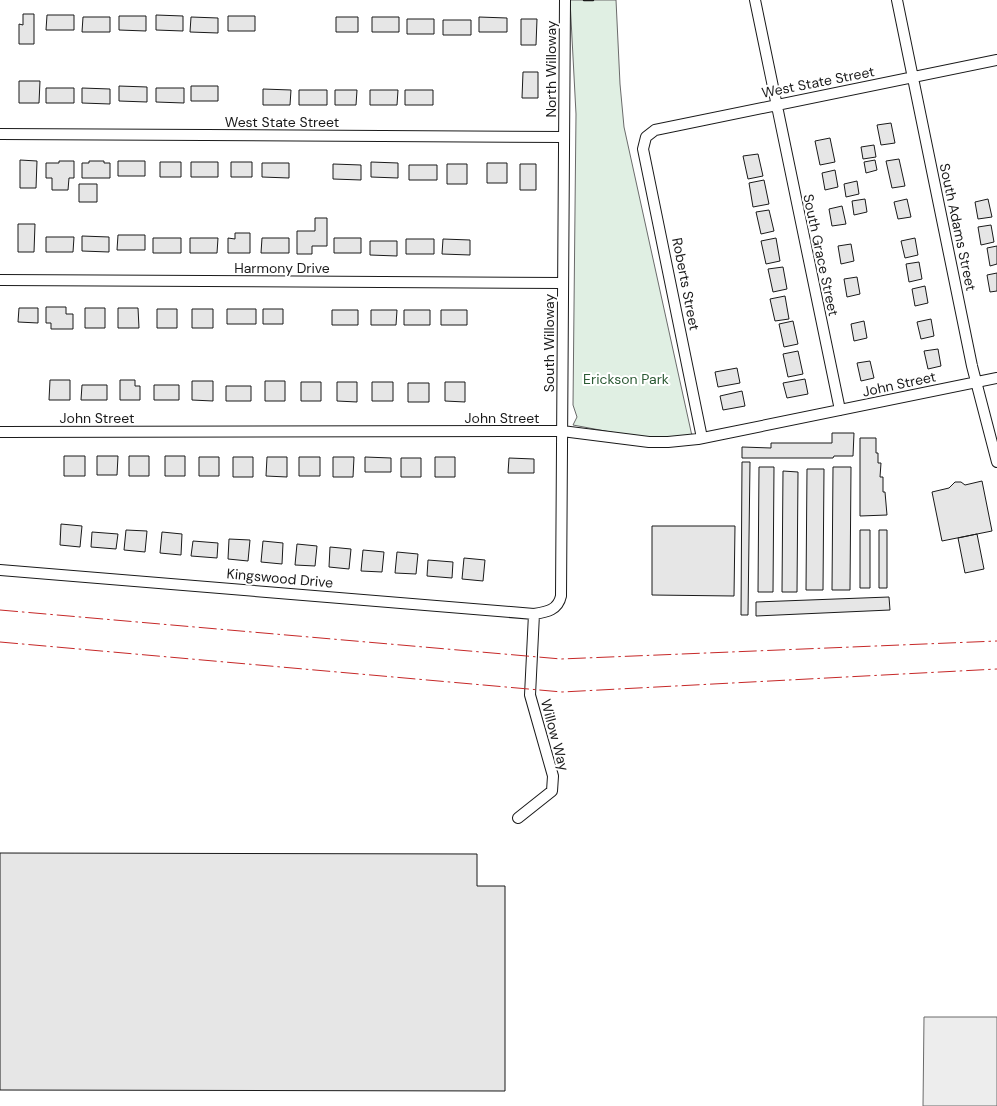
<svg xmlns="http://www.w3.org/2000/svg" width="997" height="1106" viewBox="0 0 997 1106" font-family="'DM Sans',sans-serif">
<rect width="100%" height="100%" fill="#fff"/>
<path fill="#e0efe3" stroke="#6a6a6a" d="M570,0H616L620,84L624,127L692,436L648,439L573,425L577,417L573,405L576,114Z"/>
<path fill="#ededed" stroke="#6a6a6a" d="M924,1017H997V1106H923Z"/>
<path fill="#e6e6e6" stroke="#1a1a1a" d="M23,14H34V44H19V24L23,25Z
M47,15H74V30H46Z
M156,15L183,16V31L156,30Z
M119,16H146V31L119,30Z
M228,16H255V31H228Z
M83,17H110V32H82Z
M191,17L218,18V33L190,32Z
M336,17H358V32H336Z
M372,17H399V32H372Z
M479,17L507,18V32H479Z
M407,19H434V34H407Z
M521,19H537L536,45H521Z
M443,20H471V35H443Z
M523,72H538V98H522Z
M19,81H40L39,103H19Z
M119,86L147,87V102L119,101Z
M191,86H218V101H191Z
M46,88H74V103H46Z
M82,88L110,89V104L82,103Z
M156,88H184V103L156,102Z
M263,89L291,90L290,105H263Z
M299,90H327V105H299Z
M335,90H357L356,105H335Z
M370,90H398L397,105H370Z
M405,90H433V105H405Z
M891,123L895,143L881,145L877,125Z
M830,138L835,162L820,165L815,141Z
M874,145L876,157L863,159L861,147Z
M758,154L763,176L748,179L743,156Z
M899,159L905,186L892,188L886,161Z
M20,160L37,161L36,188H20Z
M875,160L877,170L866,173L864,162Z
M59,161H74V178H69L68,190H52V178H46V163H59Z
M89,161H104V163H110V178H82V163H89Z
M118,161H145V176H118Z
M160,162H181V177H160Z
M191,162H218V177H191Z
M231,162H252V177H231Z
M371,162L398,163V178L371,177Z
M262,163H289V178L262,177Z
M487,163H507V183H487Z
M333,164L361,165V180L333,179Z
M447,164H467V184H447Z
M520,164H536V190H520Z
M409,165H437V180H409Z
M835,170L838,187L825,190L822,173Z
M764,180L769,204L753,207L749,183Z
M857,181L859,194L846,197L844,184Z
M79,184H97V202H79Z
M865,199L867,212L854,215L852,201Z
M907,199L911,217L898,219L894,202Z
M988,199L992,217L978,219L975,202Z
M842,206L846,224L832,226L829,209Z
M769,210L774,231L761,234L756,212Z
M315,218H327V246H312V254H297V231H315Z
M18,224H35L34,252H18Z
M991,225L994,242L981,245L978,227Z
M235,233H250V253H228V238L235,239Z
M118,235H145V250H117Z
M82,236L109,237V252L82,251Z
M46,237H74L73,252H46Z
M153,238H181V253H153Z
M190,238H218L217,253H190Z
M262,238H289V253H261Z
M334,238H361V253H334Z
M776,238L780,261L766,264L761,241Z
M915,238L918,255L905,258L901,241Z
M406,239H434V254H406Z
M443,239L470,240V255L442,254Z
M370,241H397V256L370,255Z
M851,244L854,261L841,264L838,246Z
M997,246V264L990,266L987,248Z
M919,262L922,279L909,282L906,264Z
M783,267L787,289L773,292L768,269Z
M997,273V291L990,292L987,275Z
M857,277L860,294L847,297L844,279Z
M925,286L928,303L915,306L912,289Z
M785,296L789,319L775,321L770,299Z
M46,307H66V314H73V329H51V323H46Z
M19,308H38V323L18,322Z
M85,308H105V328H85Z
M118,308H138L139,328H118Z
M157,309H177V328H157Z
M192,309H213V328H192Z
M227,309H256V324H227Z
M263,309H283V324H263Z
M332,310H358V325H332Z
M371,310H397L396,325H371Z
M404,310H430V325H404Z
M441,310H467V325H441Z
M931,319L934,336L921,339L917,322Z
M793,321L798,344L784,347L779,324Z
M864,321L867,338L854,341L851,324Z
M938,349L941,366L928,369L924,351Z
M798,351L803,374L788,377L783,354Z
M870,361L874,378L861,381L857,363Z
M737,368L740,383L718,387L715,372Z
M805,379L808,394L787,398L783,383Z
M50,380H70V400H49Z
M120,380H135V386H140V400H120Z
M192,381H213V401L192,400Z
M265,381H285V401H265Z
M301,382H321V401H301Z
M337,382H357V402L337,401Z
M372,382H393V401H372Z
M445,382H465V402L445,401Z
M408,383H429V402H408Z
M82,385H107V400H81Z
M154,385H179V400H154Z
M226,386H251V401H226Z
M742,391L745,406L723,410L720,396Z
M832,433H854L853,456H834L833,458H742V447L771,448V443H832Z
M860,438H876V453H878V463H881L880,477H883V492H885L887,515L860,516Z
M64,456H85V476H64Z
M97,456H118L117,475H97Z
M129,456H149V476H129Z
M165,456H185V476H165Z
M199,457H219V476H199Z
M233,457H253V477H233Z
M267,457H287V477L266,476Z
M299,457H320V476H299Z
M333,457H354L353,477H333Z
M365,457L391,458V472H365Z
M435,457H455V477H435Z
M401,458H421V477H401Z
M509,458L534,459V473H508Z
M742,462H750L748,615H741Z
M759,467H774L773,592H758Z
M833,467H851L850,590H832Z
M807,469H824L823,590H806Z
M783,471L798,472L797,592H782Z
M982,481L992,531L942,541L932,492L949,488L955,482H961L965,485Z
M61,524L82,526L80,547L60,545Z
M652,526H735L734,596L652,595Z
M126,530L147,531L145,552L124,550Z
M860,530H870V588H860Z
M879,530H887V588H879Z
M92,532L118,534L116,549L91,547Z
M162,532L182,534L181,555L160,553Z
M977,534L984,569L965,573L958,538Z
M229,539L250,540L248,561L228,559Z
M193,541L218,543L217,558L191,556Z
M263,541L283,543L282,564L261,562Z
M297,544L317,546L315,566L295,565Z
M330,547L351,549L349,569L329,567Z
M363,550L384,552L382,572L361,571Z
M397,552L418,554L416,574L395,573Z
M464,558L485,560L483,581L462,579Z
M428,560L453,562L452,578L427,576Z
M889,597L890,610L756,616V602Z
M0,853L477,854V886H505V1091L0,1090Z"/>
<g fill="none" stroke-linecap="round" stroke-linejoin="round">
<defs>
<path id="street" d="M755,0L840,410
M897,0L972,366L997,462
M0,134L564,137
M0,280L563,283
M0,432L562,431L649,442H668L698,439L997,378
M702,438L643,149L646,137L655,130L997,60
M0,570L534,614C547,612 558,610 561,596L565,0
M518,818L552,791L553,776L530,695L534,614"/>
</defs>
<use href="#street" stroke="#1a1a1a" stroke-width="12"/>
<use href="#street" stroke="#fff" stroke-width="10"/>
<path stroke="#1a1a1a" stroke-width="2.5" d="M584,0H593"/>
<path stroke="#c62828" stroke-width="1" stroke-dasharray="18 4 2.5 4" stroke-linecap="butt" d="M0,610L561,659L997,641
M0,642L562,692L997,669"/>
</g>
<g text-anchor="middle" stroke-width="4" stroke-linejoin="round" paint-order="stroke">
<g font-size="14" fill="#1a1a1a" stroke="#fff">
<text transform="translate(551 69) rotate(-90)" y="5">North Willoway</text>
<text transform="translate(818 82) rotate(-11)" y="5">West State Street</text>
<text x="282" y="127">West State Street</text>
<text transform="translate(958 227) rotate(78)" y="5">South Adams Street</text>
<text transform="translate(821 255) rotate(78)" y="5">South Grace Street</text>
<text x="282" y="273">Harmony Drive</text>
<text transform="translate(686 284) rotate(79)" y="5">Roberts Street</text>
<text transform="translate(549 343) rotate(-90)" y="5">South Willoway</text>
<text transform="translate(899 384) rotate(-12)" y="5">John Street</text>
<text x="97" y="423">John Street</text>
<text x="502" y="423">John Street</text>
<text transform="translate(280 578) rotate(5)" y="5">Kingswood Drive</text>
<text transform="translate(555 735) rotate(75)" y="5">Willow Way</text>
</g>
<g font-size="14" fill="#2b5a34" stroke="#fff">
<text x="626" y="384">Erickson Park</text>
</g>
</g>
</svg>
